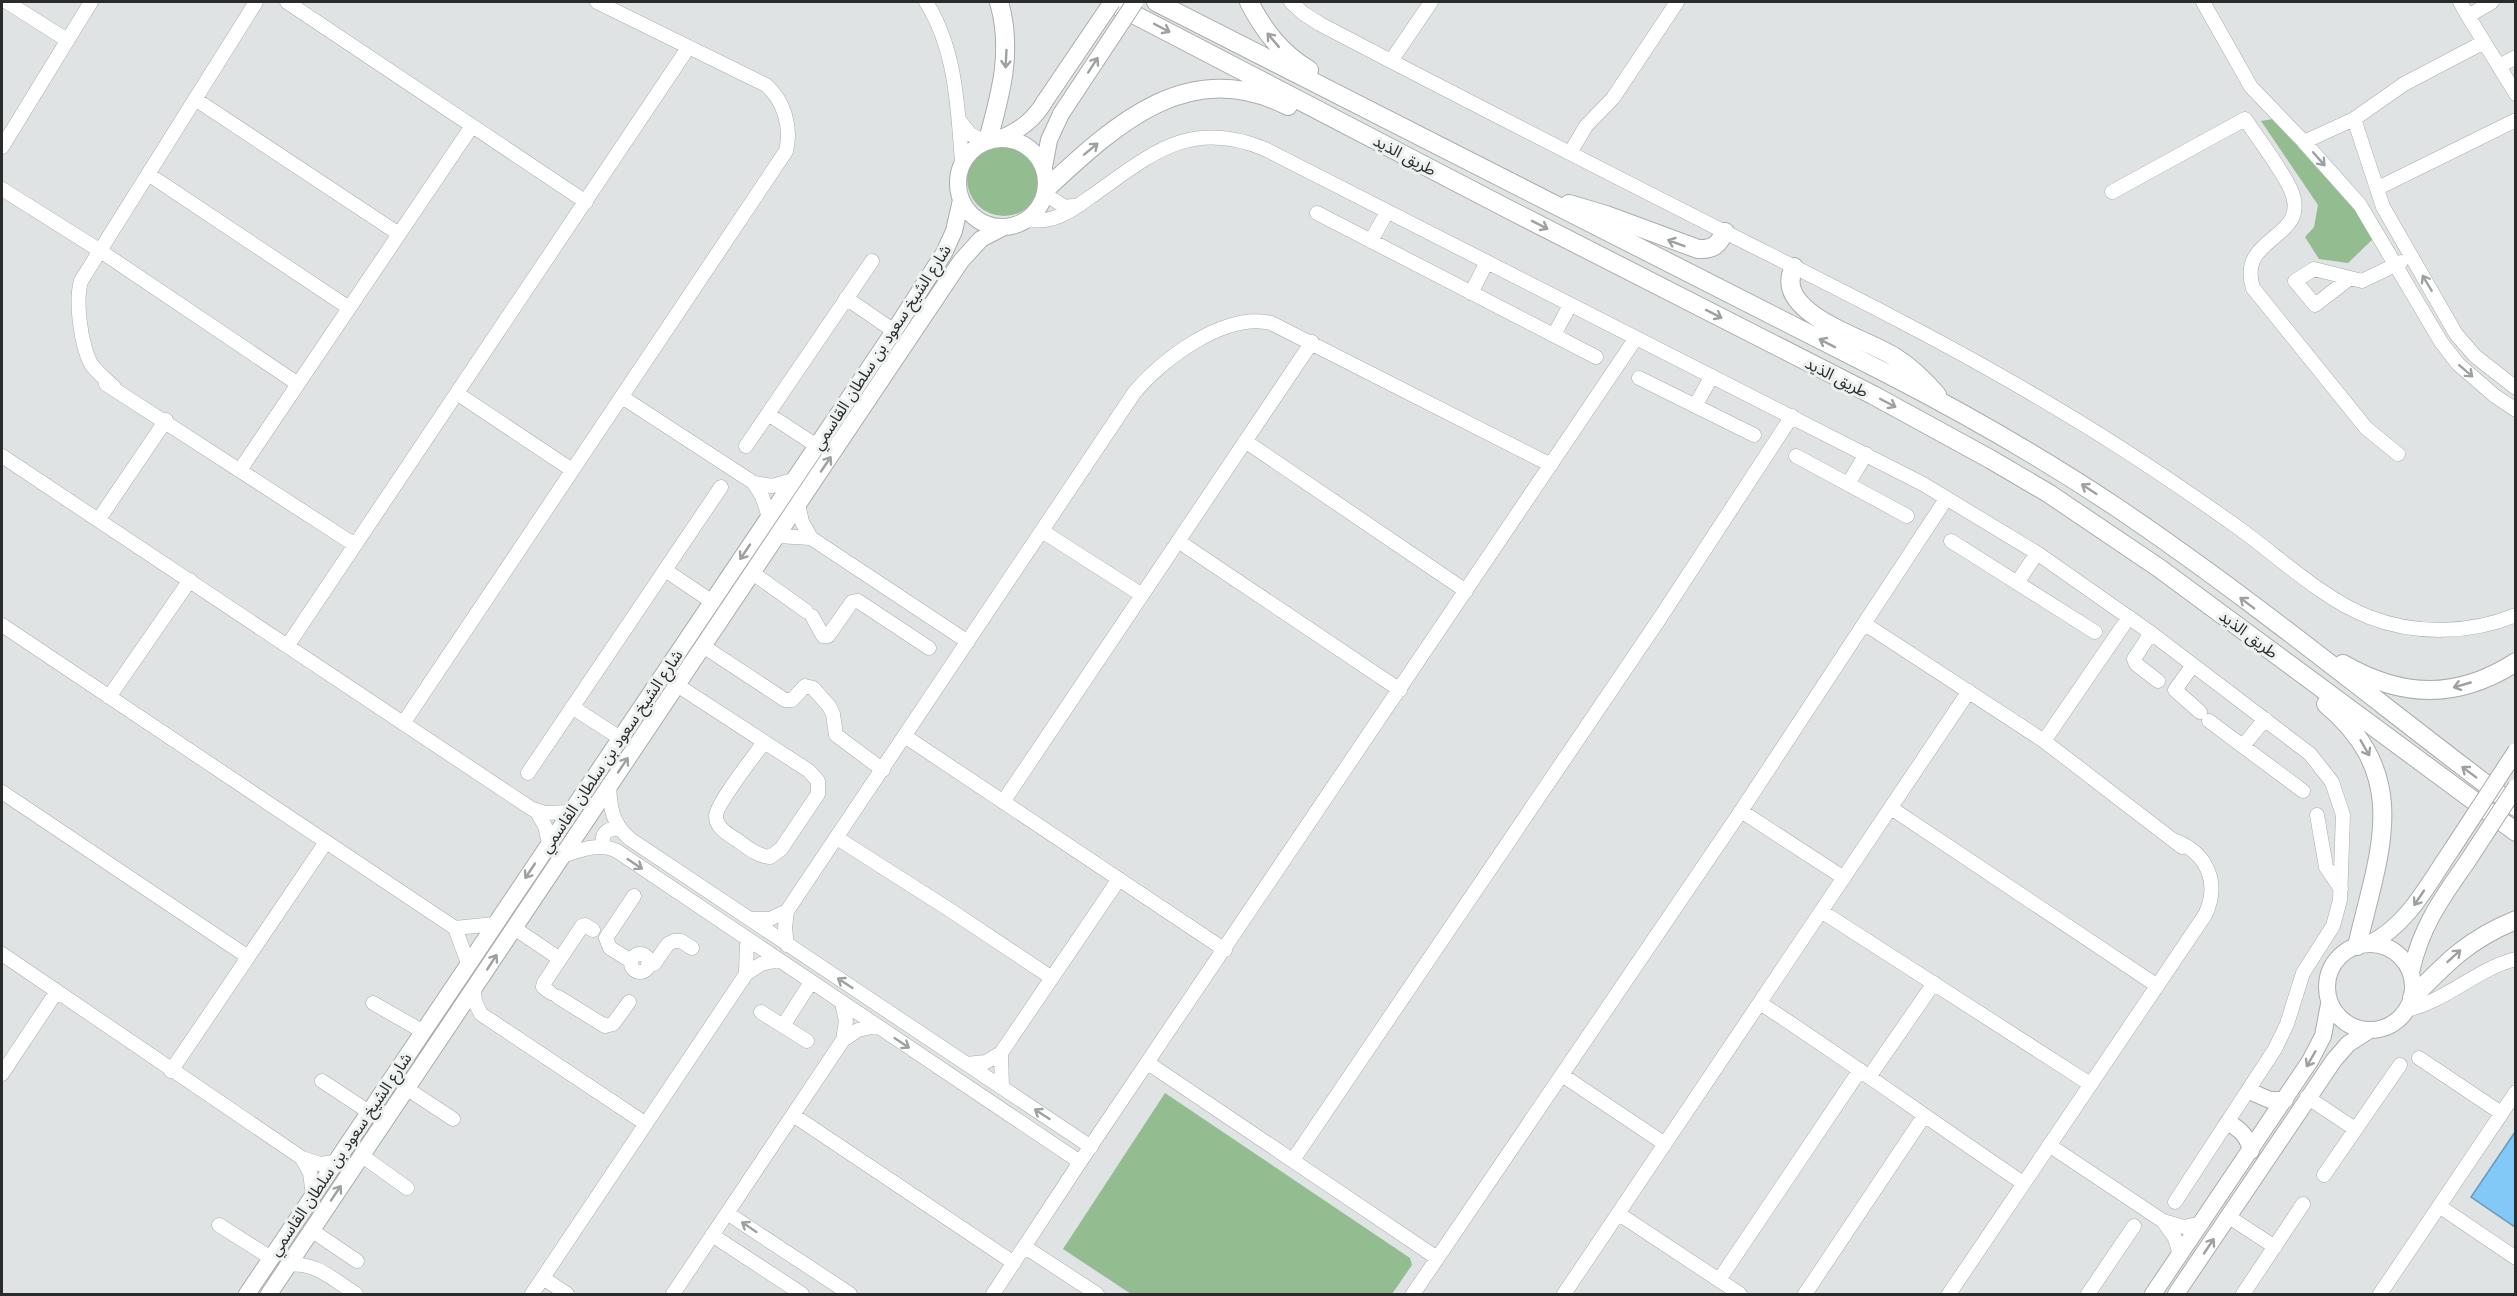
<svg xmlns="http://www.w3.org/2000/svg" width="2517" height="1296" viewBox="0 0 2517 1296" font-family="Poppins,'Noto Sans Arabic',sans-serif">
<rect width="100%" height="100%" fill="#dfe3e3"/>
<path fill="#93bd90" d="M2273,119L2362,218L2373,239L2348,263L2319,259L2305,237L2314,227L2318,205L2261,121Z
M967 179a37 37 0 1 1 74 0a37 37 0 1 1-74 0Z
M1165,1093L1410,1258L1412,1265L1392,1294H1131L1063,1249Z"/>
<path fill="#83c9f7" stroke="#689aba" stroke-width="1.5" d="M2515,1132V1227L2471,1197Z"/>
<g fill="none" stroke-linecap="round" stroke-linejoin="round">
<defs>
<path id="minor" d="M7,2L67,40
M287,2L586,202
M926,2C956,49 958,109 962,163
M1291,2L1303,13L1320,24C1455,95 1591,164 1727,233C1830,285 1934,336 2034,395C2105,436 2173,481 2240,529C2280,558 2323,599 2369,617C2415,635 2470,634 2516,615
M2203,2L2251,87L2304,142
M2460,2L2468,16L2492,2
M2468,16L2516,94
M1391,61L1431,2
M2499,66L2516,57
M195,99L399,234
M2354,119L2404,84L2484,42
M960,121L970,134L985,142
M2,147L91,2
M1570,153L1586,126L1613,98L1677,2
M148,174L349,308
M2378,188L2516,120
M2,189L99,250L298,384
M2112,192L2245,119C2259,140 2281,168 2291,190C2312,240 2236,235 2253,288L2366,428L2398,454
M1045,194L1065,207L1080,205
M1317,213L1596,357
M1027,220C1054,223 1068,213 1089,198C1149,156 1188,117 1265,149L1923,484L2037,553L2151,633L2310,754L2332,782L2343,815L2340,900L2333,926L2303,973L2287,1024L2275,1049L2175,1202
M1371,241L1387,212
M2350,278L2314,269L2295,281L2315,305L2350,278L2362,281L2401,262
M1471,293L1487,262
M846,298L894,331
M1554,335L1570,305
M1639,378L1754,435
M106,384L355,545
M114,387C107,380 97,373 91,364C81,345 75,302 81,281L256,2
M2516,388L2475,356L2456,334L2383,207L2354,119L2304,142L2360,205L2441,342L2458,364L2495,396L2516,410
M458,394L572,470
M622,397L754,483L772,486L793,480
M1695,406L1712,376
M768,414L817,446
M1245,441L1466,591
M746,446L872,261
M2,456L532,809L545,813L570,812
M1796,456L1907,516
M240,470L472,126
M754,483L762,496L769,517
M1848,484L1866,454
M798,504L802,522L811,538L968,642
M99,519L166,420
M1042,531L1142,595
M778,536L811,538
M1178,541L1400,690
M1951,541L2095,632
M665,570L711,601
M754,574L806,611
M2017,583L2037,553
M812,616L823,636H828L852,602L858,601L929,648
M1865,624L2044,741L2182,847
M2,625L455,928L468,963
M2151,633L2134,659L2136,664L2158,681
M288,645L688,48
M703,646L785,700H792L805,686L813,688L829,706L833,714L836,735L883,770
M2193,665L2175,690L2200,712
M677,685L809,771L818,781V794L781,849L770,857C757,856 747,847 737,840C728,834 716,828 716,816C716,804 755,755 764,742
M109,697L190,580
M572,707L620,738
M2209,721L2303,791
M404,722L786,151C792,127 784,101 766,85L597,2
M906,737L1225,950
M2044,741L2129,617
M2243,746L2265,719
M528,773L721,487
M609,785C610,807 612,824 630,839L1091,1147
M2,792L248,957
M1003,802L1312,342
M1891,808L2156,985
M1741,811L1844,878
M537,812L545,826L549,843
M2317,815L2326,867L2341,889
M837,838L950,910L1052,978
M604,846C600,835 607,827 619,829
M562,856C580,850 599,842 617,851L1080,1162
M1821,911L2090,1084
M750,919H770L787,911
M455,928L495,924
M514,928L560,959
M787,945L785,928L787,911L1134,393C1162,359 1225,312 1271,323L1551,465
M2,954L302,1158L320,1164L334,1162
M631 963a9 9 0 1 1 18 0a9 9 0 1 1-18 0Z
M631,961L610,948L606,938L634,896
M648,965L654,964L668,944L674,941H681L692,948
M746,974L747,939
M474,989L475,1002L481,1014L646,1124
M551,993L543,987L544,983L582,926L585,925L593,930
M558,997L605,1026L613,1024L629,1002
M373,1003L422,1031
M842,1003L846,1021L843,1040
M1760,1003C1849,1061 1935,1124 2023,1183
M2407,1010C2448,1000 2476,969 2516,959
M761,1012L807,1041
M783,1026L811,982
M1001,1053L1002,1088
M2419,1058L2501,1113
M1148,1063L1437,1258
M967,1064L986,1062L1001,1053L1119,879
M171,1071L326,842
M2,1074L57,991
M1562,1075L1665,1144
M1869,1077L1934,983
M322,1081L369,1112
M406,1088L453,1119
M2307,1097L2355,1129
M793,1115L1014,1263
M2049,1145L2163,1221L2184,1227L2202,1223
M361,1155L407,1188
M302,1158L310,1173L313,1195
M1293,1160L1660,618L1792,416
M2324,1175L2400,1065
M2439,1206L2516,1258
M727,1213L850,1294
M1619,1214L1740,1294
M2229,1217L2275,1247
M2163,1221L2175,1238L2180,1255
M219,1225L271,1258
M311,1230L357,1261
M712,1235L802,1294
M1025,1247L1097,1294
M287,1265C315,1261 334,1280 356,1294
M543,1278L567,1294
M1719,1280L1860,1070
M532,1294L746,974L761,964L779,960
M673,1294L843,1040L858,1030L876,1026
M993,1294L1080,1162L1636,338
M1413,1294L1741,811L1946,499
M1564,1294L1969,691
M1805,1294L1924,1116
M1949,1294L2205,915C2220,884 2208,854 2176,841
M2088,1294L2134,1226
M2243,1294L2303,1204
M2380,1294L2516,1092"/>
<path id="major" d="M1001,138C1020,130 1034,120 1045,101
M958 183a44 44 0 1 1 88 0a44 44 0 1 1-88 0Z
M1044,167L1049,140L1061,114
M2327 987a43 43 0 1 1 86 0a43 43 0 1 1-86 0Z
M2369,944C2408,925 2428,884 2452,849
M2411,972C2421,927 2441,899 2467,862
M2249,1091L2270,1100H2285
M2228,1123C2241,1129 2248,1137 2251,1151
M247,1294L894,331L944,253L954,231L961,200
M269,1294L961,261L981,239L1004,227
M2153,1294L2310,1061L2323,1036L2329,1004
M2176,1294L2334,1060L2348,1044L2368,1031"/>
<path id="highway" d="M1110,2L1508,209L1873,395L1990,459L2048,493L2159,568L2516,832
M1156,2L1884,372C1964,413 2041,457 2116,507C2254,600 2383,707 2516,807
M1249,2C1264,31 1281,53 1309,70
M988,140C1001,93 1013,50 999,2
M1047,188C1117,123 1189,56 1288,106
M1569,204L1606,215L1698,249C1713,250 1718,245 1725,232
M1794,267C1771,314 1867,338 1896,358C1912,368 1924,380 1937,395
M2343,664C2402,698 2457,700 2516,662
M2326,704C2413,777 2379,852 2357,946
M2412,998C2447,962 2469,939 2516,920"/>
</defs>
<use href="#minor" stroke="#a9adac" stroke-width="15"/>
<use href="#major" stroke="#a9adac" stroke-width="18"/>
<use href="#highway" stroke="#a9adac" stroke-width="20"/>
<use href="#minor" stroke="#fff" stroke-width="14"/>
<use href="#major" stroke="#fff" stroke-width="16"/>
<use href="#highway" stroke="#fff" stroke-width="18"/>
<defs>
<path id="major-bridge" d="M1045,101L1112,2
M1061,114L1135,2
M2452,849L2516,751
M2467,862L2516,787"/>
</defs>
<use href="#major-bridge" stroke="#a9adac" stroke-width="18" stroke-linecap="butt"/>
<use href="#major-bridge" stroke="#fff" stroke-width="16"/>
</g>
<defs><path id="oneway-shaft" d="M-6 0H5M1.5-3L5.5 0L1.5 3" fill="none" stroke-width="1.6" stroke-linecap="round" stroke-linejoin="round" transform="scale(1.5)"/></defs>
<g stroke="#9fa0a0">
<use href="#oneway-shaft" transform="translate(1162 28) rotate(28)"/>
<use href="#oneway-shaft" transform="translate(1273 40) rotate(-130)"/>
<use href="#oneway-shaft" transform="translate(1006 59) rotate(93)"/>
<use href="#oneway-shaft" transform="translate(1093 65) rotate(-57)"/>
<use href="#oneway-shaft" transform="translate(1091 149) rotate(-39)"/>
<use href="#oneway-shaft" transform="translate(2319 159) rotate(49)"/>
<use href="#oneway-shaft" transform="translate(1540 225) rotate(27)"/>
<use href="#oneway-shaft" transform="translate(1676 243) rotate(-159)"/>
<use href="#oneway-shaft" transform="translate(2427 283) rotate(-121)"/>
<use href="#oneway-shaft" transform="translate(1714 314) rotate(27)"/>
<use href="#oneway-shaft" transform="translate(1827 343) rotate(-153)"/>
<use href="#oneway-shaft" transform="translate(2466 371) rotate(41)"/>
<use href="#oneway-shaft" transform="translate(1888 403) rotate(28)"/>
<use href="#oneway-shaft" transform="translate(826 464) rotate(-56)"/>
<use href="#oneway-shaft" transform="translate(2089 489) rotate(-147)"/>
<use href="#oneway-shaft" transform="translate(745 552) rotate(124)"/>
<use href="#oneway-shaft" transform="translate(2247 603) rotate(-143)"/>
<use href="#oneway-shaft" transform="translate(2462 685) rotate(164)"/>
<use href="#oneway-shaft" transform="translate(2365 748) rotate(60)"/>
<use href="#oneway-shaft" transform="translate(623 765) rotate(-56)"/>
<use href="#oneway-shaft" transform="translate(2469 772) rotate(-143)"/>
<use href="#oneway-shaft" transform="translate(635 864) rotate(34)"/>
<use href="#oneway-shaft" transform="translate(530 871) rotate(124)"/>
<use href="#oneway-shaft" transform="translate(2419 898) rotate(124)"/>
<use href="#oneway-shaft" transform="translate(2454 956) rotate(-42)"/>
<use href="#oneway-shaft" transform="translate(492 962) rotate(-57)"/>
<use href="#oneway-shaft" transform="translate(845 983) rotate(-147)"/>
<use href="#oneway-shaft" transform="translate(902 1043) rotate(34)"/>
<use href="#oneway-shaft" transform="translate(2311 1059) rotate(120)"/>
<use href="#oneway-shaft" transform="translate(1042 1114) rotate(-147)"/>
<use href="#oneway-shaft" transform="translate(336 1193) rotate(-56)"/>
<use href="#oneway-shaft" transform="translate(749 1227) rotate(-146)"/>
<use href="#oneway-shaft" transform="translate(2209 1246) rotate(-56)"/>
</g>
<g text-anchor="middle" stroke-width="6" stroke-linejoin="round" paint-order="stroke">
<g font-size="16" fill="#2a2c2c" stroke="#edf1f0">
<text transform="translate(1405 155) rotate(28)" y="6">طريق الذيد</text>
<text transform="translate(881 347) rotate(-57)" y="6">شارع الشيخ سعود بن سلطان القاسمي</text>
<text transform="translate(1837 377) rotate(27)" y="6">طريق الذيد</text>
<text transform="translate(2249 634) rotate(37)" y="6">طريق الذيد</text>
<text transform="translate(611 751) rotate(-56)" y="6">شارع الشيخ سعود بن سلطان القاسمي</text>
<text transform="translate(340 1154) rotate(-56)" y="6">شارع الشيخ سعود بن سلطان القاسمي</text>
</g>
</g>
<rect width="2517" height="1296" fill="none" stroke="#2a2c2c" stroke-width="6"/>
</svg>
